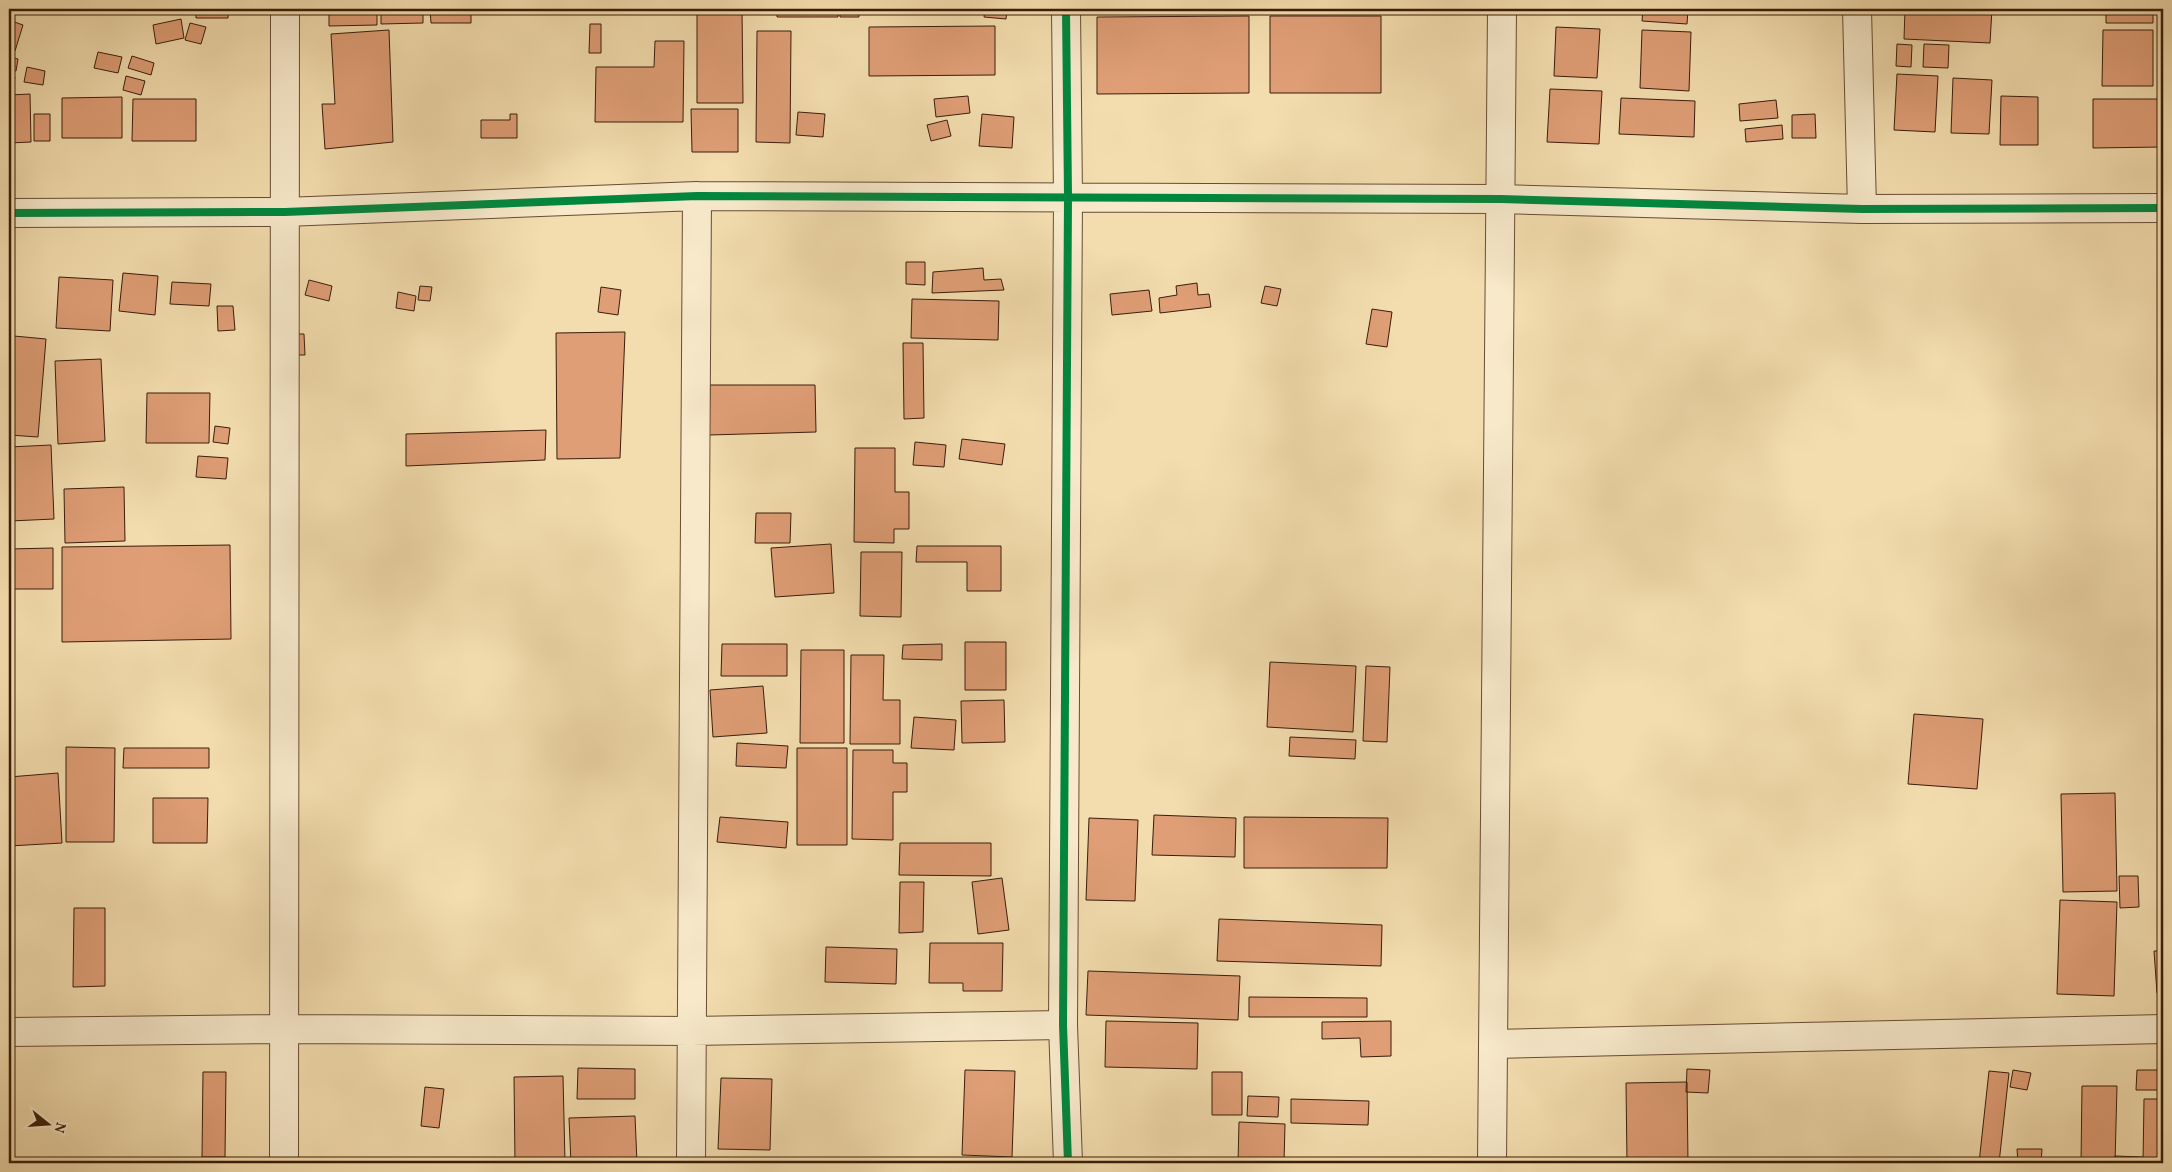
<svg xmlns="http://www.w3.org/2000/svg" width="2172" height="1172" viewBox="0 0 2172 1172" font-family="Vollkorn,serif">
<rect width="100%" height="100%" fill="#f3ddae"/>
<filter id="stains"><feTurbulence type="fractalNoise" baseFrequency=".004" numOctaves="4"/><feColorMatrix values="0 0 0 0 .2 0 0 0 0 .09 0 0 0 0 .02 0 0 0 .5 -.17"/></filter>
<radialGradient id="worn" r=".72"><stop offset=".6" stop-color="#630" stop-opacity="0"/><stop offset="1" stop-color="#630" stop-opacity=".3"/></radialGradient>
<path fill="#df9e76" stroke="#3a1c0b" d="M196,9H228V18H196Z
M329,9H377V25L329,26Z
M381,9H423V23L381,24Z
M430,9H471V23H431Z
M589,9H608L607,14H589Z
M697,9H742L743,103H697Z
M777,9H838V17H777Z
M840,9H859V17H840Z
M985,9H1007L1006,19L984,17Z
M1643,9H1688L1687,24L1642,21Z
M1905,9H1992L1990,43L1904,39Z
M2106,9H2153V23H2106Z
M1249,16V93L1097,94V17Z
M1270,16H1381V93H1270Z
M181,19L184,38L156,44L153,25Z
M9,20L23,25L15,51L9,49Z
M190,23L206,27L201,44L185,40Z
M590,24H601V53H589Z
M995,26V75L869,76V27Z
M1556,27L1600,29L1597,78L1554,76Z
M389,30L393,142L325,149L322,104H335L331,34Z
M1642,30L1691,32L1689,91L1640,88Z
M2103,30H2153V86H2102Z
M757,31H791L790,143L756,142Z
M655,41H684L683,122H595L596,67H654Z
M1897,44L1912,45L1911,67L1896,66Z
M1924,44L1949,45L1948,68L1923,67Z
M98,52L122,57L118,73L94,68Z
M132,56L154,63L151,75L128,68Z
M9,57L18,59L16,71L9,69Z
M27,67L45,71L43,85L24,82Z
M1897,74L1938,76L1935,132L1894,130Z
M9,76L15,77L12,88L9,87Z
M126,76L145,81L141,95L123,90Z
M1953,78L1992,80L1989,134L1951,133Z
M1550,89L1602,91L1599,144L1547,142Z
M30,94L31,142L9,143V95Z
M968,96L970,113L936,117L934,99Z
M2001,96L2038,97V145H2000Z
M122,97V138H62V98Z
M1621,98L1695,101L1694,137L1619,134Z
M133,99H196V141H132Z
M2093,99H2163V147L2093,148Z
M1776,100L1778,118L1740,121L1739,104Z
M691,109H738V152H692Z
M798,112L825,114L823,137L796,135Z
M34,114H50V141H34Z
M510,114H517V138H481V120H510Z
M982,114L1014,117L1012,148L979,146Z
M1815,114L1816,138H1792V115Z
M947,120L951,136L931,141L927,125Z
M1782,125L1783,139L1746,142L1745,129Z
M906,262H925V285L906,284Z
M983,268L984,280L1001,279L1004,290L932,293L933,272Z
M123,273L158,276L155,315L119,311Z
M59,277L113,280L110,331L56,328Z
M309,280L332,286L329,301L305,295Z
M172,282L211,284L209,306L170,304Z
M1197,283L1198,295L1209,294L1211,307L1160,313L1159,298L1177,295L1176,286Z
M420,286L432,287L430,301L418,300Z
M1265,286L1281,289L1277,306L1261,303Z
M601,287L621,290L618,315L598,312Z
M9,290H14V329H9Z
M1149,290L1152,311L1112,315L1110,294Z
M398,292L416,296L414,311L396,308Z
M912,299L999,301L998,340L911,338Z
M217,306H233L235,330L218,331Z
M1372,309L1392,312L1387,347L1366,344Z
M625,332L620,458L557,459L556,333Z
M290,334H304L305,355H291Z
M14,336L46,339L38,437L9,435V395Z
M903,343H923L924,418L904,419Z
M101,359L105,441L58,444L55,361Z
M710,385H815L816,432L709,435Z
M147,393H210L209,443H146Z
M215,426L230,428L228,444L213,442Z
M546,430L545,460L406,466V434Z
M962,439L1005,444L1002,465L959,459Z
M915,442L946,445L944,467L913,465Z
M51,445L54,519L10,521L9,447Z
M855,448H895V492H909V529H894V543L854,542Z
M198,456L228,458L226,479L196,477Z
M124,487L125,541L65,543L64,489Z
M756,513H791L790,543H755Z
M831,544L834,593L775,597L771,548Z
M230,545L231,639L62,642V547Z
M917,546H1001V591H967V562H916Z
M53,548V589H9V549Z
M861,552H902L901,617L860,616Z
M965,642H1006V690H965Z
M722,644H787V676H721Z
M942,644V660L902,659L903,645Z
M801,650H844V743H800Z
M851,655H884L883,700H900V744H850Z
M1270,662L1356,666L1353,732L1267,727Z
M1366,666L1390,667L1387,742L1363,741Z
M763,686L767,733L713,737L710,690Z
M1004,700L1005,742L962,743L961,701Z
M1914,714L1983,719L1977,789L1908,784Z
M914,717L956,720L954,750L911,748Z
M1290,737L1356,740L1355,759L1289,756Z
M737,743L788,746L786,768L736,766Z
M66,747L115,748L114,842H66Z
M124,748H209V768H123Z
M797,748H847V845H797Z
M853,750H893V763H907V792H893V840L852,839Z
M58,773L62,843L9,846V777Z
M2115,793L2117,891L2063,892L2061,794Z
M153,798H208L207,843H153Z
M1154,815L1236,818L1235,857L1152,855Z
M720,817L788,822L786,848L717,842Z
M1244,817L1388,818L1387,868H1244Z
M1089,818L1138,820L1135,901L1086,900Z
M900,843H991V876L899,875Z
M2119,876H2138L2139,907L2120,908Z
M1002,878L1009,930L978,934L972,882Z
M900,882H924L923,932L899,933Z
M2060,900L2117,902L2114,996L2057,994Z
M74,908H105V986L73,987Z
M1219,919L1382,925L1381,966L1217,961Z
M930,943H1003L1002,991H963V983H929Z
M826,947L897,949L896,984L825,982Z
M2154,951H2163V992L2157,993Z
M1088,971L1240,976L1238,1020L1086,1015Z
M1249,997L1367,998V1017H1249Z
M1106,1021L1198,1023L1197,1069L1105,1067Z
M1391,1021V1056L1361,1057L1360,1038L1322,1039V1022Z
M578,1068L635,1069V1099H577Z
M1687,1069L1710,1070L1708,1093L1686,1092Z
M965,1070L1015,1071L1012,1157L962,1155Z
M2013,1070L2031,1073L2027,1090L2010,1087Z
M2137,1070H2163V1090H2136Z
M1989,1071L2009,1073L1999,1163H1979Z
M203,1072H226L225,1157H202Z
M1212,1072H1242V1115H1212Z
M563,1076L565,1163H515L514,1077Z
M721,1078L772,1079L770,1150L718,1149Z
M1687,1082L1688,1163H1627L1626,1083Z
M2082,1086H2117L2115,1163H2081Z
M425,1087L444,1089L439,1128L421,1126Z
M1248,1096L1279,1097L1278,1117L1247,1116Z
M1291,1099L1369,1101L1368,1125L1291,1123Z
M2144,1099H2163V1163H2143Z
M635,1116L637,1163H571L569,1118Z
M1239,1122L1285,1124L1284,1163H1238Z
M2017,1149H2042L2041,1163H2018Z
M2115,1156L2143,1157V1163H2115Z
M1735,1158L1787,1163H1735Z"/>
<g fill="none" stroke-linecap="round" stroke-linejoin="round">
<defs>
<path id="minor" d="M1066,9L1068,197L1063,1025L1068,1163
M1857,9L1862,209
M9,213L285,212L697,196L1501,199L1862,209L2163,208
M9,1032L284,1029L692,1031L1063,1025
M1493,1044L2163,1029
M284,1163L285,9
M691,1163L697,196
M1492,1163L1502,9"/>
</defs>
<use href="#minor" stroke="#684c34" stroke-width="30"/>
<use href="#minor" stroke="#f7e9ca" stroke-width="28"/>
<defs>
<path id="cycleway" d="M1066,9L1068,197L1063,1025L1068,1163
M9,213L285,212L697,196L1501,199L1862,209L2163,208"/>
</defs>
<use href="#cycleway" stroke="#f7e9ca" stroke-width="11"/>
<use href="#cycleway" stroke="#00873e" stroke-width="8"/>
</g>
<rect width="2172" height="1172" fill="none" stroke="#f3ddae" stroke-width="30"/>
<rect x="10" y="10" width="2152" height="1152" fill="none" stroke="#3a1c0b" stroke-width="2.5"/>
<rect x="15" y="15" width="2142" height="1142" fill="none" stroke="#3a1c0b"/>
<g transform="translate(48 1124) rotate(107)" stroke="#f7e9ca" stroke-width="4" paint-order="stroke">
<path d="M0-4L9 19L0 12L-9 19Z" fill="#3a1c0b"/>
<text y="-8" font-size="14" font-weight="bold" text-anchor="middle" fill="#3a1c0b">N</text>
</g>
<rect width="100%" height="100%" filter="url(#stains)"/>
<rect width="100%" height="100%" fill="url(#worn)"/>
</svg>
